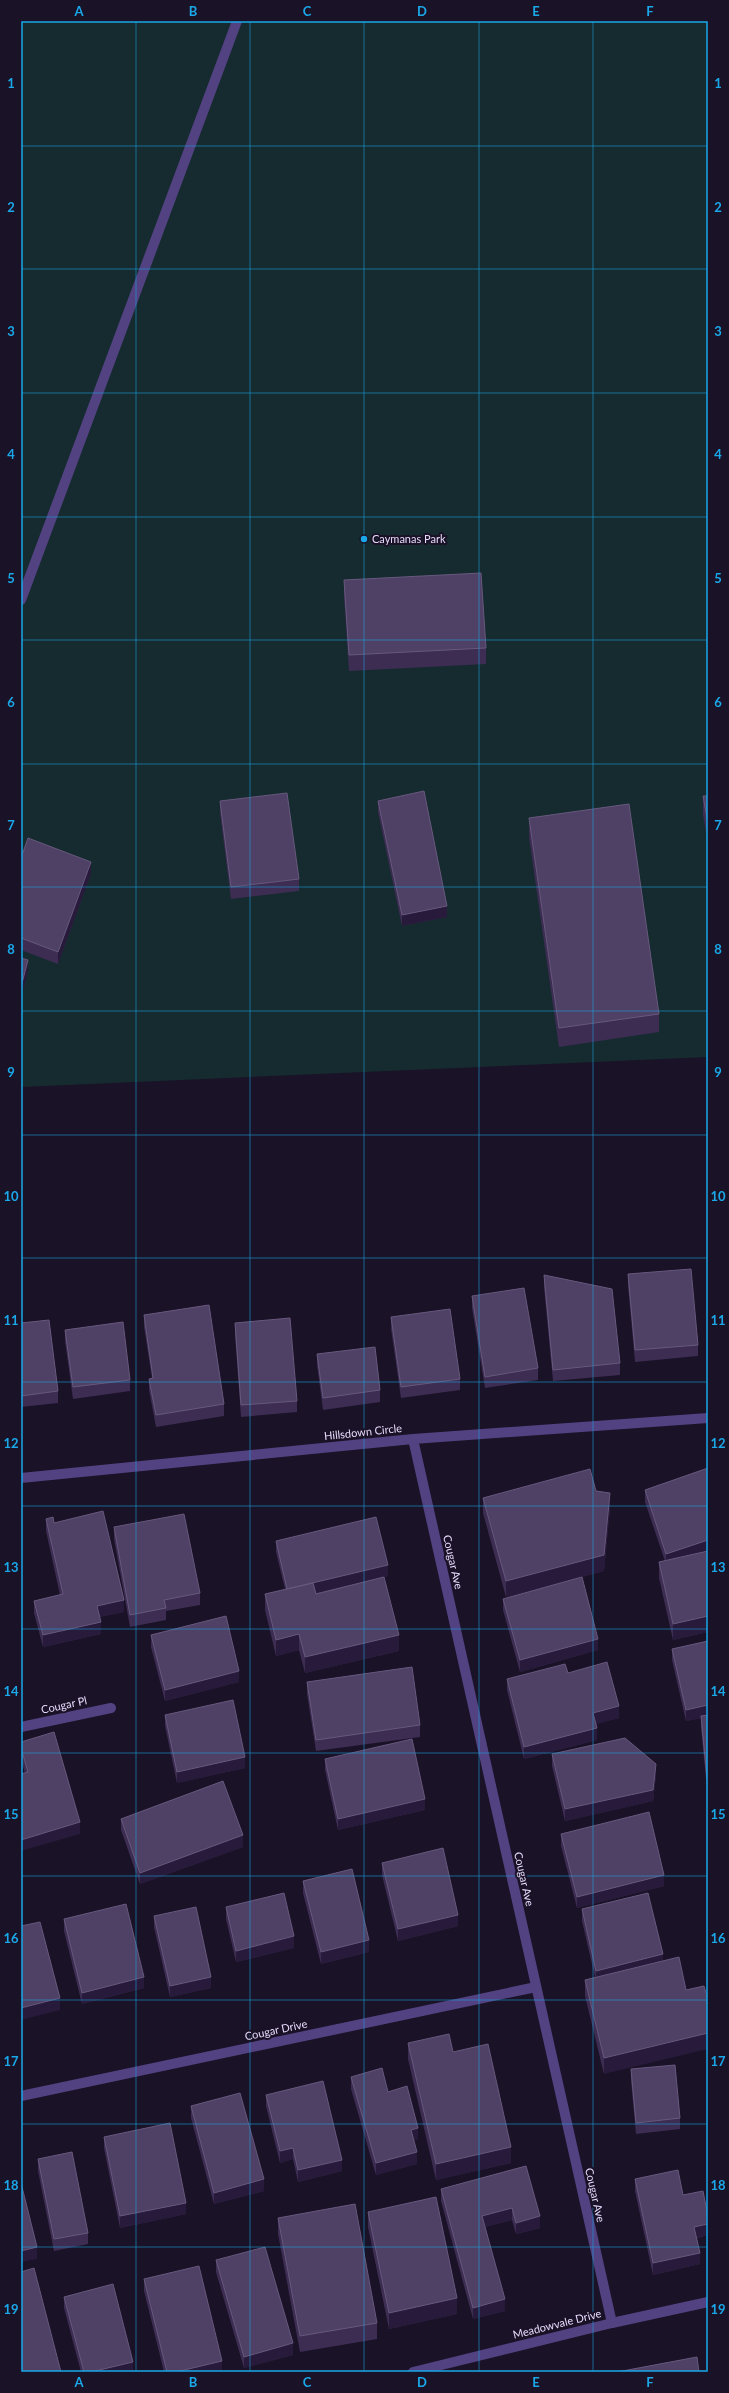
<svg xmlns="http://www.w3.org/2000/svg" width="729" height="2393" viewBox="0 0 729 2393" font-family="Lato,sans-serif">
<rect width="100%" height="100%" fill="#1a1227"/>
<path fill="#162b30" d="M21,21H708V1057L21,1087Z"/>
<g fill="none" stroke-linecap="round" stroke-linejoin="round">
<path stroke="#524281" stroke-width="10" d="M21,600L237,21
M413,1439L612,2323
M21,1478L413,1439L708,1418
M21,1727L111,1708
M21,2096L536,1987
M413,2372L612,2323L708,2302"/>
</g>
<path fill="#3d2d53" d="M344,580L486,648V664L349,671L344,596Z
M703,796H708V843L703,815Z
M220,801L299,879V891L231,899L220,813Z
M378,801L447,917L402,926L378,812Z
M529,818L659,1014V1032L559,1047L529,837Z
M21,858L91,874L58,964L21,950Z
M628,1274L698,1345V1356L635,1362L628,1286Z
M544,1275L620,1363V1375L553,1381L544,1287Z
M472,1296L538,1368V1380L485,1388L472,1308Z
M144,1315L224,1404V1416L156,1427L149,1390V1379L152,1378L144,1327Z
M391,1317L460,1379V1390L401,1398L391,1329Z
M21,1323L58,1391V1403L21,1407Z
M235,1323L297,1401V1412L241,1417L235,1335Z
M65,1330L130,1380V1391L73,1399L65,1341Z
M317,1354L380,1390V1402L323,1410L317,1365Z
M708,1468V1632L673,1640L659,1578V1562L665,1561L645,1502V1490Z
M596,1491L610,1508L604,1571L506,1597L483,1513V1498Z
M46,1519L54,1523L124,1612L99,1617L101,1634L43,1647L34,1613V1601L60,1595L46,1531Z
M114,1527L200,1593V1605L166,1611V1620L130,1627L114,1539Z
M276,1541L388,1576L316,1594L399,1651L305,1673L299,1650L276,1656L265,1610V1594L285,1589L276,1552Z
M503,1599L598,1650L520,1672L503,1610Z
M151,1635L239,1682L165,1701L151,1647Z
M708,1641V1790H707L701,1727V1718L686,1721L672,1660V1649Z
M568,1673L619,1718L596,1724L597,1740L524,1759L507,1690V1679Z
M307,1682L420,1725V1737L316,1751L307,1694Z
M165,1715L245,1768L177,1783L165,1726Z
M21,1742L80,1834L25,1773L21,1760Z
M552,1754L656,1776L653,1801L565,1821L552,1766Z
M325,1759L425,1810L338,1830L325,1770Z
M121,1819L243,1847L140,1884L121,1830Z
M561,1834L664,1886L577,1908L561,1846Z
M382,1863L458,1926L398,1941L382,1875Z
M303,1881L369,1952L321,1964L303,1893Z
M648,1893L604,2074L585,1996V1980L595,1977L582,1921V1909Z
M226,1907L294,1948L236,1962L226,1919Z
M154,1916L211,1988L170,1997L154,1927Z
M64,1919L144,1988L82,2004L64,1931Z
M408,2043L453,2052L511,2163L436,2180L408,2059Z
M631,2069L680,2118V2129L636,2134L631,2081Z
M351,2077L388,2092L418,2139L414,2140L417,2164L376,2175L351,2089Z
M266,2095L342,2171L298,2182L293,2159L280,2163L266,2106Z
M191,2106L264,2191L214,2204L191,2118Z
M104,2137L186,2214L120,2228L104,2148Z
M38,2159L88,2233V2244L54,2251L38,2171Z
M526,2166L540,2228L516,2234L512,2220L485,2227L505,2311L473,2319L441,2201V2189Z
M635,2179L683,2195L708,2235L697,2238L700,2264L653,2275L635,2191Z
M368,2212L457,2314L389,2329L368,2227Z
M278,2218L377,2323V2339L300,2352L278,2234Z
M216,2260L293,2355L244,2368L216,2272Z
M144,2279L222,2372H164L144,2291Z
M64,2297L133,2372H81L64,2308Z"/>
<path fill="#271a3a" d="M91,862V874L58,964V952Z
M447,906V917L402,926V915Z
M28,960V971L21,999V987Z
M610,1493V1508L604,1571L506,1597V1581Z
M708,1540V1552L666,1566V1554Z
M388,1565V1576L287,1600V1589Z
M124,1600V1612L97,1618V1606Z
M708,1616V1632L673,1640V1624Z
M101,1622V1634L43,1647V1635Z
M299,1634V1650L276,1656V1640Z
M399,1635V1651L305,1673V1657Z
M598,1639V1650L520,1672V1660Z
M239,1671V1682L165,1701V1690Z
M708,1705V1717L686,1721V1710Z
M619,1706V1718L593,1725V1713Z
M597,1728V1740L524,1759V1747Z
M245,1757V1768L177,1783V1772Z
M656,1764V1776L653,1801L565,1821V1809Z
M425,1799V1810L338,1830V1819Z
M80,1822V1834L21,1851V1840Z
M243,1835V1847L140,1884V1873Z
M664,1875V1886L577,1908V1897Z
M458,1915V1926L398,1941V1929Z
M294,1936V1948L236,1962V1951Z
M369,1940V1952L321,1964V1952Z
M663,1954V1966L596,1982V1971Z
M144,1977V1988L82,2004V1993Z
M211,1977V1988L170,1997V1986Z
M60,1998V2010L21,2020V2008Z
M708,2033V2049L604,2074V2058Z
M418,2128V2139L411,2141V2130Z
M511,2147V2163L436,2180V2164Z
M293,2148V2159L280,2163V2151Z
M417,2152V2164L376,2175V2163Z
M342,2160V2171L298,2182V2170Z
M264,2179V2191L214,2204V2193Z
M186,2203V2214L120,2228V2216Z
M512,2208V2220L482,2228V2216Z
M540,2216V2228L516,2234V2223Z
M708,2224V2235L694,2238V2227Z
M37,2247V2259L21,2262V2251Z
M700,2253V2264L653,2275V2263Z
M457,2298V2314L389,2329V2313Z
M505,2299V2311L473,2319V2308Z
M293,2343V2355L244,2368V2357Z
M222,2361V2372H176Z
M133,2362V2372H91Z"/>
<path fill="#4f4065" stroke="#67587d" d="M481,573L486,648L349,655L344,580Z
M424,791L447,906L402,915L378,801Z
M287,793L299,879L231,887L220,801Z
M703,796H708V824Z
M629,804L659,1014L559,1028L529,818Z
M28,838L91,862L58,952L21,938V858Z
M21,958L28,960L21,987Z
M691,1269L698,1345L635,1350L628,1274Z
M544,1275L612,1289L620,1363L553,1370Z
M524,1288L538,1368L485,1377L472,1296Z
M209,1305L224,1404L156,1415L149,1379L153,1378L144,1315Z
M450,1309L460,1379L401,1387L391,1317Z
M290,1318L297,1401L241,1405L235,1323Z
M49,1320L58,1391L21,1396V1323Z
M123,1322L130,1380L73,1387L65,1330Z
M375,1347L380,1390L323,1398L317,1354Z
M708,1468V1540L666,1554L645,1490Z
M590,1469L596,1491L610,1493L604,1555L506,1581L483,1498Z
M103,1511L124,1600L97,1606L101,1622L43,1635L34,1601L63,1594L46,1519L53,1517L54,1523Z
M184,1514L200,1593L164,1600L166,1608L130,1615L114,1527Z
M376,1517L388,1565L287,1589L276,1541Z
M708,1551V1616L673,1624L659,1562Z
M384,1577L399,1635L305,1657L299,1634L276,1640L265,1594L313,1583L316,1594Z
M582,1577L598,1639L520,1660L503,1599Z
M226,1616L239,1671L165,1690L151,1635Z
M708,1641V1705L686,1710L672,1649Z
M607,1662L619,1706L593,1713L597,1728L524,1747L507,1679L565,1664L568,1673Z
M412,1667L420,1725L316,1740L307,1682Z
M233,1700L245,1757L177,1772L165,1715Z
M708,1715V1778H707L701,1716Z
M54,1732L80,1822L21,1840V1774L28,1772L21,1748V1742Z
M625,1738L656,1764L653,1790L565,1809L552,1754Z
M412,1739L425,1799L338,1819L325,1759Z
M223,1781L243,1835L140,1873L121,1819Z
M649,1812L664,1875L577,1897L561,1834Z
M443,1848L458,1915L398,1929L382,1863Z
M352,1869L369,1940L321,1952L303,1881Z
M284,1893L294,1936L236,1951L226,1907Z
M648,1893L663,1954L596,1971L582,1909Z
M126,1904L144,1977L82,1993L64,1919Z
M196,1907L211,1977L170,1986L154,1916Z
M40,1922L60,1998L21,2008V1926Z
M679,1957L686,1990L704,1986L708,2000V2033L604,2058L585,1980Z
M449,2034L453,2052L488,2044L511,2147L436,2164L408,2043Z
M675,2065L680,2118L636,2123L631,2069Z
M382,2068L388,2092L407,2086L418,2128L411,2130L417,2152L376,2163L351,2077Z
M323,2081L342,2160L298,2170L293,2148L280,2151L266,2095Z
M240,2093L264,2179L214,2193L191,2106Z
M170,2123L186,2203L120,2216L104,2137Z
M72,2152L88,2233L54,2239L38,2159Z
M526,2166L540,2216L516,2223L512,2208L482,2216L505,2299L473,2308L441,2189Z
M678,2170L683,2195L703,2191L708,2216V2224L694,2227L700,2253L653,2263L635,2179Z
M21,2183L37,2247L21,2251Z
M436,2197L457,2298L389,2313L368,2212Z
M355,2204L377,2323L300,2336L278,2218Z
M265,2247L293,2343L244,2357L216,2260Z
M199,2266L222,2361L176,2372H167L144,2279Z
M34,2268L61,2372H21V2272Z
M113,2284L133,2362L91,2372H84L64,2297Z
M697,2357L699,2372H617Z"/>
<path fill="none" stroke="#1aa8e9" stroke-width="1" stroke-opacity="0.55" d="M136,21V2372M250,21V2372M364,21V2372M479,21V2372M593,21V2372M21,146H708M21,269H708M21,393H708M21,517H708M21,640H708M21,764H708M21,887H708M21,1011H708M21,1135H708M21,1258H708M21,1382H708M21,1506H708M21,1629H708M21,1753H708M21,1876H708M21,2000H708M21,2124H708M21,2247H708"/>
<circle fill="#1aa8e9" stroke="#1a1227" stroke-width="1.5" cx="364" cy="539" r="4"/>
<g text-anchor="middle" stroke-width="4" stroke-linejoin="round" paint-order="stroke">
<g font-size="11" fill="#e6dbfc" stroke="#1a1227" text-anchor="start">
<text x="372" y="543">Caymanas Park</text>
</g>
<g font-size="11" fill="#e6dbfc" stroke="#1a1227">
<text transform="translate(363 1432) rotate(-6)" y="4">Hillsdown Circle</text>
<text transform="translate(453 1562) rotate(77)" y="4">Cougar Ave</text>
<text transform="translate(64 1705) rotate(-12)" y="4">Cougar Pl</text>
<text transform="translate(524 1879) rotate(77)" y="4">Cougar Ave</text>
<text transform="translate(276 2030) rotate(-12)" y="4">Cougar Drive</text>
<text transform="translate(595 2195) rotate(77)" y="4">Cougar Ave</text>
<text transform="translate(557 2324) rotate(-14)" y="4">Meadowvale Drive</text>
</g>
</g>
<rect width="729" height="2393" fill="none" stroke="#1a1227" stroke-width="44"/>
<rect x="22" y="22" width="685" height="2349" fill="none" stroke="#1aa8e9" stroke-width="1.5"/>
<g font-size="13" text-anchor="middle" font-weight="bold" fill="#1aa8e9">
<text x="79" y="16">A</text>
<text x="193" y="16">B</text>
<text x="307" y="16">C</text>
<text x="422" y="16">D</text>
<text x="536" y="16">E</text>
<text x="650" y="16">F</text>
<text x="11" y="88">1</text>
<text x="718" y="88">1</text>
<text x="11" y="212">2</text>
<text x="718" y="212">2</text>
<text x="11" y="336">3</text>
<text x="718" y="336">3</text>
<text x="11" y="459">4</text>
<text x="718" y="459">4</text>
<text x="11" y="583">5</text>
<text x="718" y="583">5</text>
<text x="11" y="707">6</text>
<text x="718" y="707">6</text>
<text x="11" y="830">7</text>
<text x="718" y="830">7</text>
<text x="11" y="954">8</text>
<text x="718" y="954">8</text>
<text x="11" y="1077">9</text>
<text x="718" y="1077">9</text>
<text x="11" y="1201">10</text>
<text x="718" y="1201">10</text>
<text x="11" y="1325">11</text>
<text x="718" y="1325">11</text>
<text x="11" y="1448">12</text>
<text x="718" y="1448">12</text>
<text x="11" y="1572">13</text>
<text x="718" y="1572">13</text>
<text x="11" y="1696">14</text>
<text x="718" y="1696">14</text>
<text x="11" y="1819">15</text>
<text x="718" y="1819">15</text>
<text x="11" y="1943">16</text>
<text x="718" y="1943">16</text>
<text x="11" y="2066">17</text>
<text x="718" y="2066">17</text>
<text x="11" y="2190">18</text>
<text x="718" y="2190">18</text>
<text x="11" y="2314">19</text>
<text x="718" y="2314">19</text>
<text x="79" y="2387">A</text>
<text x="193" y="2387">B</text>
<text x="307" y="2387">C</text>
<text x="422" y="2387">D</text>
<text x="536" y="2387">E</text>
<text x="650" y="2387">F</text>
</g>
</svg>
